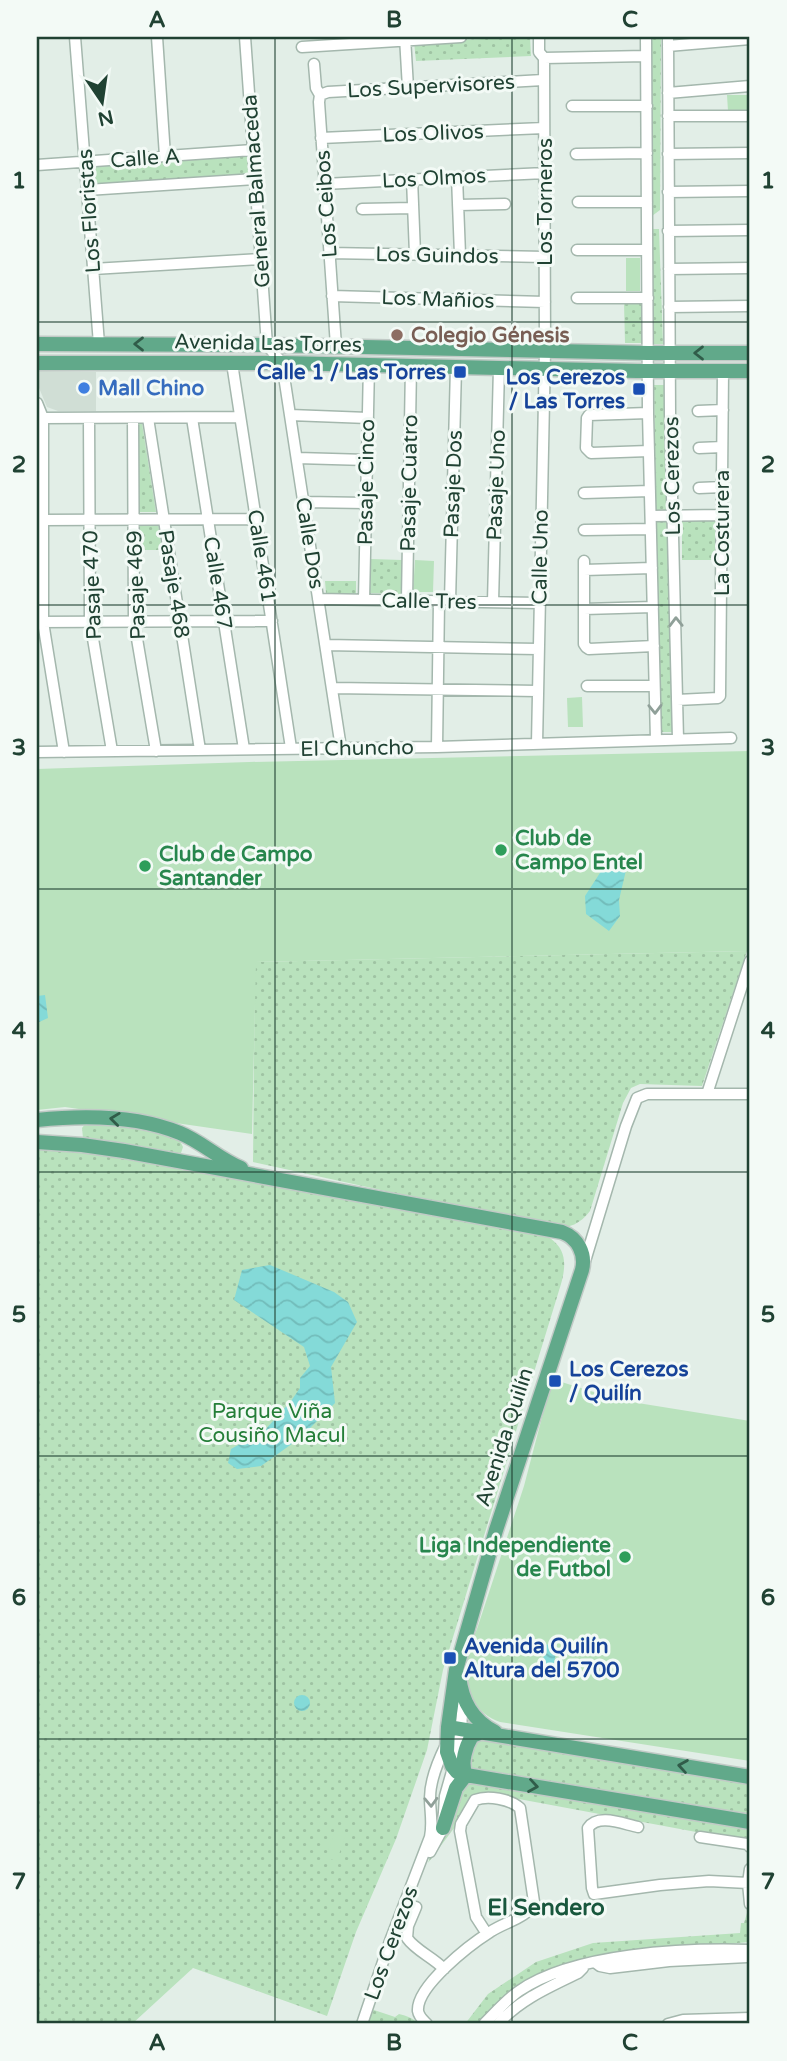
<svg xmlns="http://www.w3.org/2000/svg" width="787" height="2061" viewBox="0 0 787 2061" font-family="'Varela Round',sans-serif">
<defs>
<pattern id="green-dots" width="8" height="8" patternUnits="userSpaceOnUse" patternTransform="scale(1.75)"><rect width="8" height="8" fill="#b9e2bd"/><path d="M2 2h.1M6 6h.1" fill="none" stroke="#9fc3a3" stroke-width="1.8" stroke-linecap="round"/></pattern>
<pattern id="water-waves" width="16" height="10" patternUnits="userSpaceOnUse" patternTransform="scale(1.75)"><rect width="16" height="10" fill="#84dad8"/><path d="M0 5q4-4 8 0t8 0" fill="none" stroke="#72bcba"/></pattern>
</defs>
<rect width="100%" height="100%" fill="#e2eee7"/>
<path fill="#d0ded5" d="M37,371L96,372V411H58L47,407L37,383Z"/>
<path fill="url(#green-dots)" d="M530,37L531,56L416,61L414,42Z
M651,37H661L660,210L652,216Z
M248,155L250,175L94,186L93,166Z
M652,229H659L663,344H651Z
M624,303H642L643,343H625Z
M654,385H665L669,510H656Z
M136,423H142L156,512H137Z
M671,521L673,732H660L656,522Z
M682,521H716L717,560H682Z
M137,522L158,523L162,550H138Z
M371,559L402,560L401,594L370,593Z
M325,581H356V594L326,593Z
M747,951L702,1086L640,1084L631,1088L623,1103L590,1211C580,1224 570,1228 554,1228L253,1162L255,962Z
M86,1123L109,1124L172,1136L179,1139L183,1147L181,1153L173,1156L83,1138L82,1128Z
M37,1146L68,1148L411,1209L550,1238C567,1250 566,1266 561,1284L443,1670L427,1750L396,1839L356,1932L327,2016L193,1968L132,2024H37Z
M484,1734L750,1784V1816L655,1799L470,1771L466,1767L476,1736Z
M458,1780L750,1828V1842L481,1792L428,1863L454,1786Z
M747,1913L750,1939L749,1942L594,1956L542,1973L481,2024H465L488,1994L536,1962L593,1943L740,1933L741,1923H744Z
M371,2009L395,2017L399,2014C407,2016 413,2018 419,2024H393L378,2021L377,2024H366Z"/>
<path fill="#b9e2bd" d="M727,95H750V110L728,111Z
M626,258H640V291H626Z
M415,560L434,561L433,592H413Z
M582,697L583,727H568L567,698Z
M750,751V939L747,951L256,962L252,1134L65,1107L37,1110V769L249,762Z
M552,1379L619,1400L750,1421V1761L500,1722C459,1707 461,1662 477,1629L524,1486Z
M335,1830L346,1833L337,1861L326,1858Z"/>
<path fill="url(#water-waves)" d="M609,859L627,866L619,900L620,916L609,931L586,914L585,896Z
M45,995L48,1018L37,1023V996Z
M270,1265L334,1292L348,1302L357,1322L331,1367L335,1403L300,1438L261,1466L237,1469L228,1463L231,1449L265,1430L291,1401L300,1388V1378L310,1366L304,1347L234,1300L242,1270Z
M543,1644L557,1646L552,1676L540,1675L544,1654L541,1653Z
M294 1703a8 8 0 1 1 16 0a8 8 0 1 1-16 0Z"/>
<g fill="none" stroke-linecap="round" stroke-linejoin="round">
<defs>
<path id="minor" d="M75,37L99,344
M157,37L165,156
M245,37L267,345L282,363L341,748
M405,37L408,88
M646,37L648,413L656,740
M668,37L670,414L678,739
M668,46L750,39
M302,47L461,37
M544,58L646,56
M314,64L316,88L320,95L319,102L336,346
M668,93L750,86
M320,95L328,92L543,80
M572,106H647
M668,116H750
M321,138L544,128
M576,154L647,153
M668,154L750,153
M37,165L253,150
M457,177L460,255
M412,179L415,254
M324,184L545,173
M87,190L255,179
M668,192L750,191
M578,202H647
M458,205L505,204
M362,209L413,208
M668,231L750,230
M577,250H647
M329,253L545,257
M93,269L261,259
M669,269L750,268
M332,296L545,302
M577,298H648
M669,307L750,306
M232,363L291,748
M37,403L43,418V622L64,752
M698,411L723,410
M648,413L589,415L587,418L586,448L591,453L649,451
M290,415L368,418
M43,418L240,417
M89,418L90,621L112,751
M133,418L134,621L156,751
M148,418L200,750
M192,418L244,749
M699,448L722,447
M297,458L367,460
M699,488L722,487
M584,493L650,491
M304,502L366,503
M651,516L722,515
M42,520L256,519
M584,530L651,529
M584,561V644L586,647L589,649L654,646
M584,570L652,568
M318,599L539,603
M364,600L369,365
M407,600L411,366
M450,601L456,367
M493,602L499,368
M584,609L653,607
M37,622L272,621
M326,645L538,649
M587,686H654
M332,688L537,691
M677,700L718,698L720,696L723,371
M537,744L545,351L544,58L539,52V37
M437,747L439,601
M37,752L437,747L731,738
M707,1094L750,961
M585,1261L626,1126L637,1098L647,1094H750
M638,1827C623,1824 598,1813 588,1828L592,1888L594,1894L660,1885L709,1881L748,1883
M700,1837L747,1844L750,1847
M430,1852L443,1828L445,1796L453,1768L461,1729L463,1698
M750,1869L748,1883L750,1904
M416,1907L408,1926L407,1938C416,1951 433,1957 444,1969
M596,1963L600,1966L610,1968L669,1961L747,1957L750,1953
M362,2024L390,1941L430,1837C433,1823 430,1811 430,1798C430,1780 438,1761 446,1745
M427,2024C423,2020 419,2017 418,2011C416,1986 471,1944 490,1932C506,1921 527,1919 534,1902L520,1808C510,1799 488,1795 475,1800L461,1824L460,1831L476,1917L487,1934
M484,2024C495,2013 506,2000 519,1991C574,1953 685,1948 750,1950
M498,2024C519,2000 549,1987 578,1973L583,1968
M668,2024L683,2020L750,2018"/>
<path id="major" d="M37,344L267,345L648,353H750
M37,363H282L637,371H750
M37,1120C84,1115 136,1115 180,1133C202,1142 219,1159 241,1168
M37,1142L82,1145L124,1151L562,1232C578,1238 586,1254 582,1270L496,1530L456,1670L448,1727L447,1752L452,1766L457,1772L466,1775L750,1822
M459,1676C462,1701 472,1720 495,1732
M448,1727L750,1777
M466,1775C460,1763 466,1746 472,1736L480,1733
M443,1828L456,1788L466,1775"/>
</defs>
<use href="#minor" stroke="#a4b7ad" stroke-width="13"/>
<use href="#major" stroke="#c1cac6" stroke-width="17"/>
<use href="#minor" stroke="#fff" stroke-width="10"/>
<use href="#major" stroke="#61a98a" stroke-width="14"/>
</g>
<defs><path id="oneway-chevron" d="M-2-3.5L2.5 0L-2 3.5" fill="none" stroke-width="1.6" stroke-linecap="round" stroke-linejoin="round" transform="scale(1.75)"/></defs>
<g stroke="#305c49">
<use href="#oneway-chevron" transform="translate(139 344) rotate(-180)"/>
<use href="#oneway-chevron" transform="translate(699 353) rotate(180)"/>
<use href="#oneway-chevron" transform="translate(115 1119) rotate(-173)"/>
<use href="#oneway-chevron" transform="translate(683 1766) rotate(-171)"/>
<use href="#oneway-chevron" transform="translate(533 1786) rotate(9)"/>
</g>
<g stroke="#90a099">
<use href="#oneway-chevron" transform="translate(676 622) rotate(-91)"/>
<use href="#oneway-chevron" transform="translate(655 709) rotate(89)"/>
<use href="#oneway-chevron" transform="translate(431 1802) rotate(88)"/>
</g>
<path fill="none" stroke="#204233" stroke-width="2" stroke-opacity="0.55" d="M275,37V2024M512,37V2024M37,322H750M37,605H750M37,889H750M37,1172H750M37,1456H750M37,1739H750"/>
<circle fill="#8d6e63" stroke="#f3faf6" stroke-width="2.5" cx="397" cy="335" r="7"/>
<g fill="#1a4fb4" stroke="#f3faf6" stroke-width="2.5">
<rect x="453" y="365" width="14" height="14" rx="3.5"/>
<rect x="632" y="382" width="14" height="14" rx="3.5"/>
<rect x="548" y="1374" width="14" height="14" rx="3.5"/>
<rect x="443" y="1651" width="14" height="14" rx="3.5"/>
</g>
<circle fill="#3f7fe0" stroke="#f3faf6" stroke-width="2.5" cx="84" cy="388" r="7"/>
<g fill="#2e9e5b" stroke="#f3faf6" stroke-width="2.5">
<circle cx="501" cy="850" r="7"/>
<circle cx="145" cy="866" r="7"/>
<circle cx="625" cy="1557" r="7"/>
</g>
<g text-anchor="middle" stroke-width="6" stroke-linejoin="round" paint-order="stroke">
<g font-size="21" fill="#204233" stroke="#f3faf6">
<text transform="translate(431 86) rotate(-3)" y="7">Los Supervisores</text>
<text transform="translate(433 133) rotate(-2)" y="7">Los Olivos</text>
<text transform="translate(145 158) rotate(-4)" y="7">Calle A</text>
<text transform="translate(434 178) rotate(-3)" y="7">Los Olmos</text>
<text transform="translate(256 191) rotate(-94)" y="7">General Balmaceda</text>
<text transform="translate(545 202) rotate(-90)" y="7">Los Torneros</text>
<text transform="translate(326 204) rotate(-94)" y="7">Los Ceibos</text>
<text transform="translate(89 211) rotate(-94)" y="7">Los Floristas</text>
<text transform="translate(437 255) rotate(1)" y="7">Los Guindos</text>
<text transform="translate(438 299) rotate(2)" y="7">Los Mañios</text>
<text transform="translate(268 343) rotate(1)" y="7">Avenida Las Torres</text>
<text transform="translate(672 476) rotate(-91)" y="7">Los Cerezos</text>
<text transform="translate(366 482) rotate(-89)" y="7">Pasaje Cinco</text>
<text transform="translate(409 483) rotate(-89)" y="7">Pasaje Cuatro</text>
<text transform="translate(453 484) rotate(-88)" y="7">Pasaje Dos</text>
<text transform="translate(496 485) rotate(-88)" y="7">Pasaje Uno</text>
<text transform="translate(722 533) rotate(-90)" y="7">La Costurera</text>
<text transform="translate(310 543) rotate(81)" y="7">Calle Dos</text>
<text transform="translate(262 556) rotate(81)" y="7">Calle 461</text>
<text transform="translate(540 557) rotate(-89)" y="7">Calle Uno</text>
<text transform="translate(218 583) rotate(81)" y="7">Calle 467</text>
<text transform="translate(174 584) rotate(81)" y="7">Pasaje 468</text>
<text transform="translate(92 585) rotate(-92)" y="7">Pasaje 470</text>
<text transform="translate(136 585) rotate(-92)" y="7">Pasaje 469</text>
<text transform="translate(429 601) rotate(1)" y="7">Calle Tres</text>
<text transform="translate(357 748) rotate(-1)" y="7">El Chuncho</text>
<text transform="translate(504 1437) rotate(-72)" y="7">Avenida Quilín</text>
<text transform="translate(391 1943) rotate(-70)" y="7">Los Cerezos</text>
</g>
<g font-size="21" font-weight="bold" fill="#785e54" stroke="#f3faf6" text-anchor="start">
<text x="411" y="342">Colegio Génesis</text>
</g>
<g font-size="21" font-weight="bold" fill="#164399" stroke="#f3faf6" text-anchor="end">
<text x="446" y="379">Calle 1 / Las Torres</text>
<text x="625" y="384">Los Cerezos<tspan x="625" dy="24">/ Las Torres</tspan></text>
<text x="569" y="1376" text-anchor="start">Los Cerezos<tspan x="569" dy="24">/ Quilín</tspan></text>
<text x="464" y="1653" text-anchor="start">Avenida Quilín<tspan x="464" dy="24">Altura del 5700</tspan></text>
</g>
<g font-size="21" font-weight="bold" fill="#366cbe" stroke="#f3faf6" text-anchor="start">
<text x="98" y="395">Mall Chino</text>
</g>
<g font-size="21" font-weight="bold" fill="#27864d" stroke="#f3faf6" text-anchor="start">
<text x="515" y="845">Club de<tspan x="515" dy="24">Campo Entel</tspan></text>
<text x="159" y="861">Club de Campo<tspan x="159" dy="24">Santander</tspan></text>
<text x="611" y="1552" text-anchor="end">Liga Independiente<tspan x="611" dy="24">de Futbol</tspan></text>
</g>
<g font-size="21" fill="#247e38" stroke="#f3faf6">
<text x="272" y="1418">Parque Viña<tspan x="272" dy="24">Cousiño Macul</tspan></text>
</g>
<g font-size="23" font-weight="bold" fill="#19573d" stroke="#f3faf6">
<text x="546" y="1915">El Sendero</text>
</g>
</g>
<rect width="787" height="2061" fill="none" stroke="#f3faf6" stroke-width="77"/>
<g transform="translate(102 102) rotate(167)" stroke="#f3faf6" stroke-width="5" paint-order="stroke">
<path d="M0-5L12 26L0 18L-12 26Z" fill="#204233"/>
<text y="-10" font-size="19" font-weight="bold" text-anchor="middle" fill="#204233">N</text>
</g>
<rect x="38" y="38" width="710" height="1984" fill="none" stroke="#204233" stroke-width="2.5"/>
<g font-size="23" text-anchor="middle" font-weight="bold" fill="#204233">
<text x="157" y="27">A</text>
<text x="394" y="27">B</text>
<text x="630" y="27">C</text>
<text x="19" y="188">1</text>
<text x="768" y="188">1</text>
<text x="19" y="472">2</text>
<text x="768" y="472">2</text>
<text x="19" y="755">3</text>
<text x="768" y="755">3</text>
<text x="19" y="1038">4</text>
<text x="768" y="1038">4</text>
<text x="19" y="1322">5</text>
<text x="768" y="1322">5</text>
<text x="19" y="1605">6</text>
<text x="768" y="1605">6</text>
<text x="19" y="1889">7</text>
<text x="768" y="1889">7</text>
<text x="157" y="2050">A</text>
<text x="394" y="2050">B</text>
<text x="630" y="2050">C</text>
</g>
</svg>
